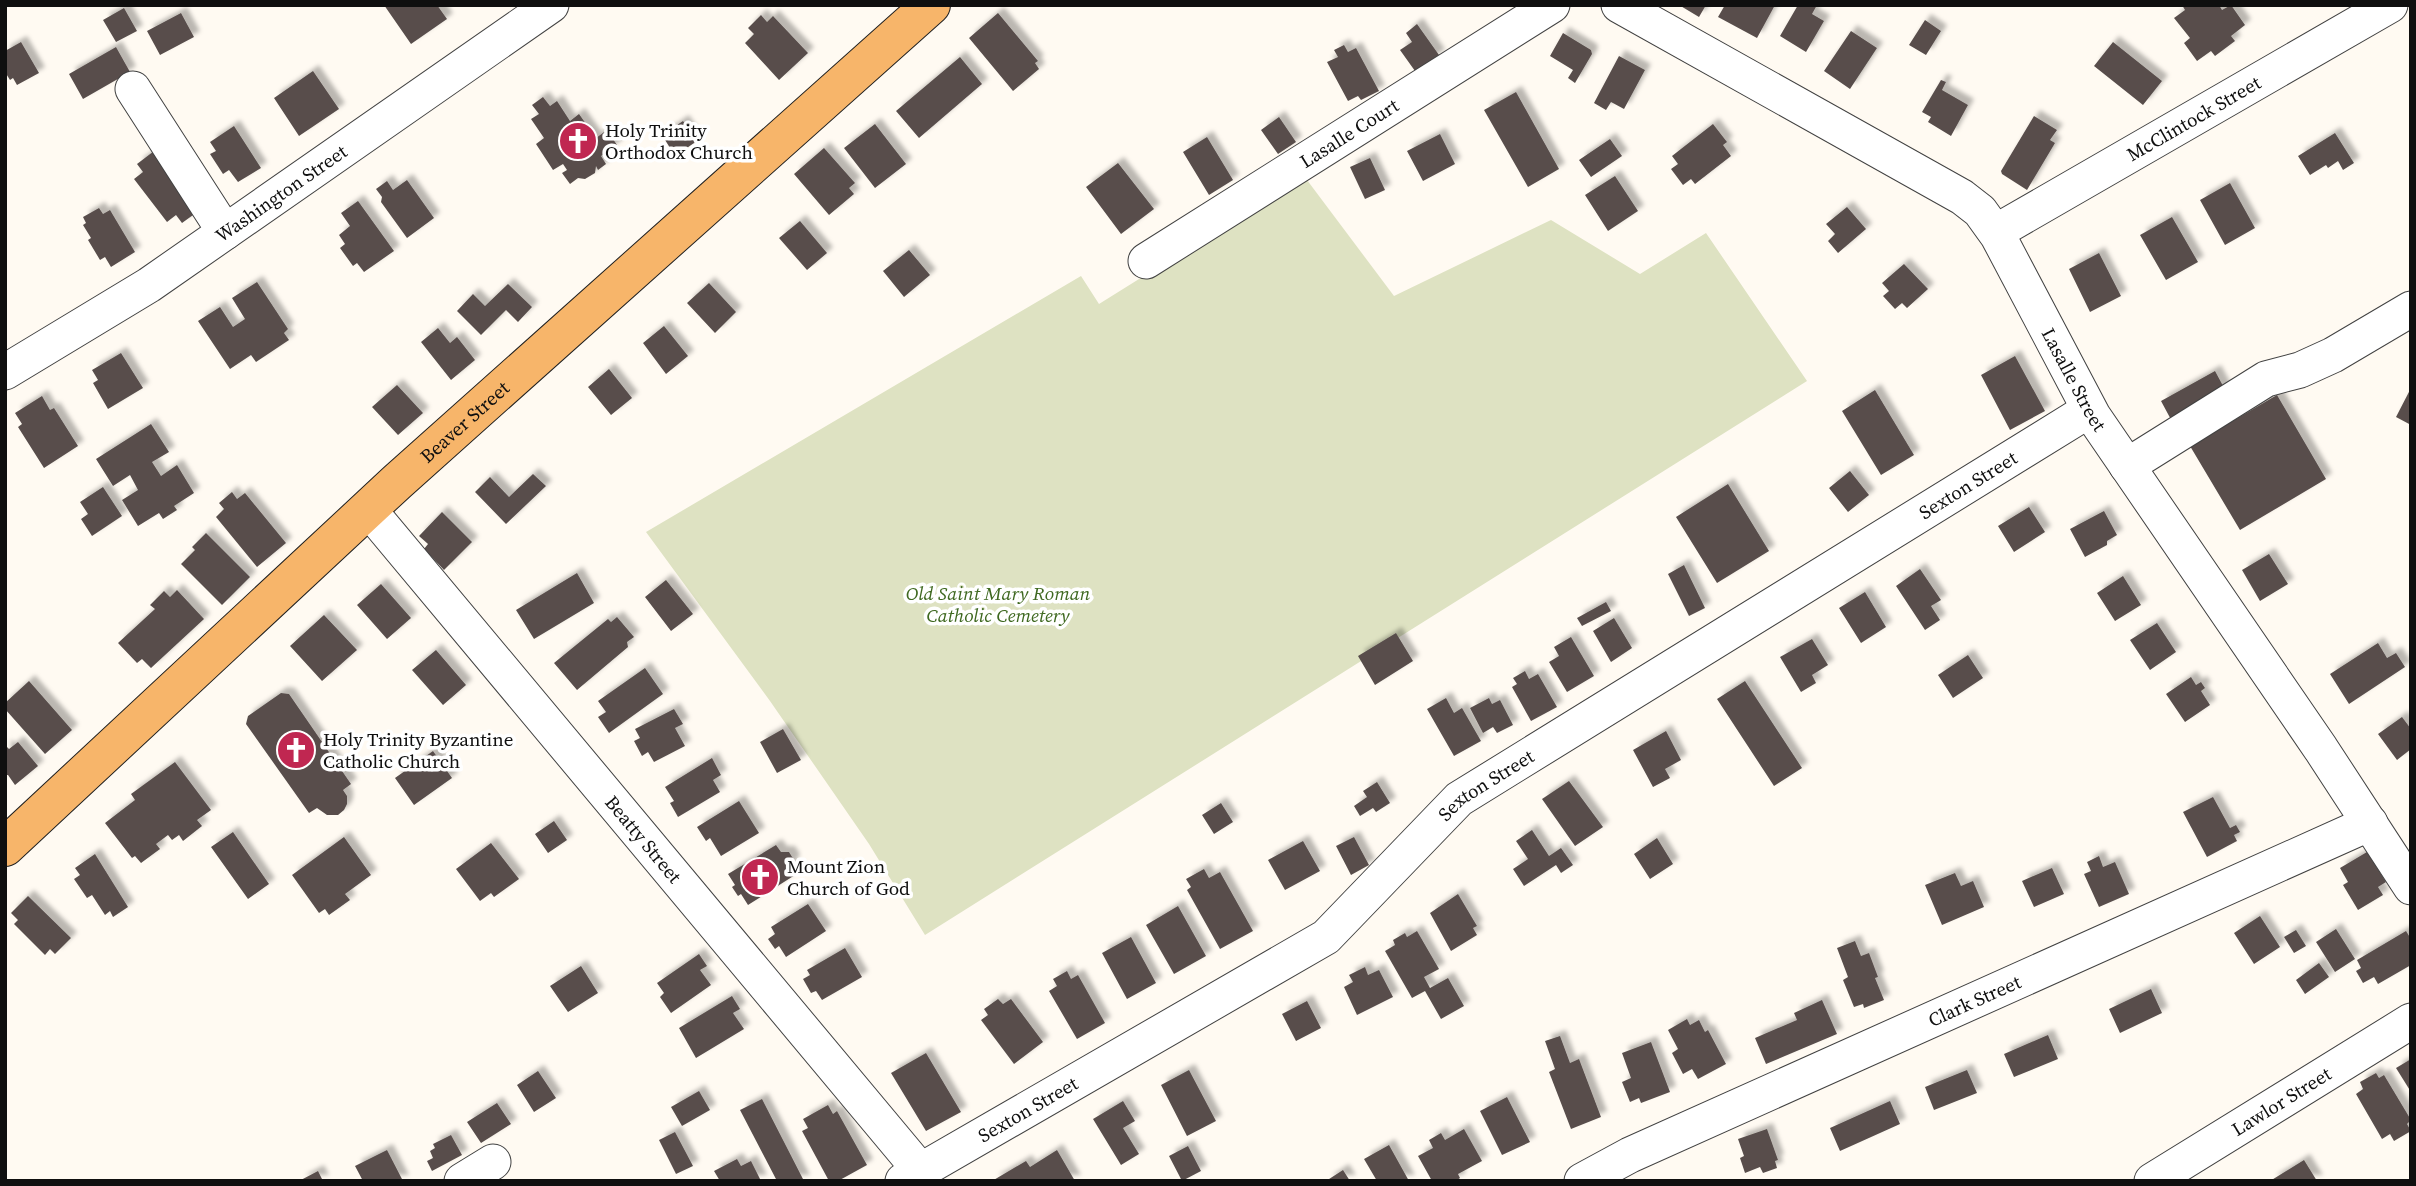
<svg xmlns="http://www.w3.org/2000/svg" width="2416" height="1186" viewBox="0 0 2416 1186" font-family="'Source Serif 4',serif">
<defs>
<filter id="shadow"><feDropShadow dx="6" dy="-6" stdDeviation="2" flood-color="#0004"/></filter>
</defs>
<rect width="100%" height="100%" fill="#fffaf2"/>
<path fill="#dee2c2" d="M1304,176L1394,296L1551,220L1640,274L1706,233L1807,381L925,935L869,844L770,701L646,532L1081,276L1099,304Z"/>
<path fill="#584e4c" filter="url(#shadow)" d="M384,5H437L447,19L411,44Z
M1679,5H1706L1699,17Z
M1725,5H1775L1757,38L1718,17Z
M1798,5H1817L1812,14L1824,21L1806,52L1780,36Z
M2182,5H2219L2222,10L2231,5L2245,25L2231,36L2235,41L2215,56L2211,51L2197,61L2184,43L2190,38L2174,18L2185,10Z
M124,8L137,31L116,42L103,20Z
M181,13L194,37L160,55L147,31Z
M998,13L1038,61L1035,63L1039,69L1013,91L969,38Z
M761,15L767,22L773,16L808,53L779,80L745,43L754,34L748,28Z
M1925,20L1941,31L1926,55L1909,45Z
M1417,24L1439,55L1415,71L1400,50L1412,42L1406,33Z
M1851,31L1877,48L1850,89L1824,71Z
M1563,33L1591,50L1592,54L1575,83L1568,78L1573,70L1550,56Z
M21,42L39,73L17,85L13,78L10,80L5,72V51Z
M2113,42L2162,81L2143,105L2094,66Z
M1344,45L1348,52L1356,48L1379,91L1361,100L1358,96L1348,101L1327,62L1338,57L1334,50Z
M116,47L130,72L83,99L69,74Z
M1619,56L1645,70L1624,109L1611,102L1606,110L1594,103Z
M960,57L982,84L919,138L896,111Z
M313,71L339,109L299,136L274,98Z
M1941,80L1946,82L1942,90L1968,105L1951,136L1928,122L1931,117L1922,112Z
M1516,92L1559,169L1528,187L1484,110Z
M543,97L550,106L557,101L570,121L579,114L596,138L607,130L617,145L601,156L606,164L598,170L596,166L595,173L585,179L578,178L570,184L562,173L567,170L563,164L553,170L536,144L544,138L531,119L539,114L532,105Z
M2034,116L2057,130L2050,140L2055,143L2027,190L2002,174L2001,171Z
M1279,117L1296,142L1278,154L1261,130Z
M683,121L697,141L675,156L662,135Z
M875,124L906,164L875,188L844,148Z
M1713,124L1727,142L1723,145L1731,156L1695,184L1691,179L1683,185L1671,169L1678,164L1672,156Z
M234,126L261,168L238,182L229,170L223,174L210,154L216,151L210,142Z
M2335,133L2354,163L2343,170L2338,161L2328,168L2326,165L2310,175L2298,156Z
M1440,134L1455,164L1423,181L1407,151Z
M1207,137L1233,180L1209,195L1183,152Z
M1610,139L1622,156L1591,177L1579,160Z
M158,148L200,210L182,223L176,215L167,222L134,179L143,172L137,164Z
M824,148L855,183L849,188L854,194L829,215L794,174Z
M1370,158L1385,190L1365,199L1350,167Z
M1118,163L1154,209L1121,234L1086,187Z
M1615,176L1638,211L1608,231L1585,195Z
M407,180L434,218L407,238L381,202L382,197L376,189L387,181L393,190Z
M2230,183L2255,228L2225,245L2200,200Z
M358,201L394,251L364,272L357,263L353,266L340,248L345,244L339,235L350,226L341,213Z
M1847,207L1866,229L1838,253L1828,241L1835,234L1826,224Z
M99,208L103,214L110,210L135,252L111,267L105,257L100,260L88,240L91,238L83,225L86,223L83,217Z
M2172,217L2198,262L2166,280L2140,235Z
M800,221L827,253L807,270L779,238Z
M909,250L930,275L904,297L883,271Z
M2099,253L2121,296L2090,312L2069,269Z
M1904,264L1928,289L1907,308L1902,303L1895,309L1883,296L1889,291L1882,283Z
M257,282L288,329L284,333L289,340L256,362L251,355L230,369L198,321L220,307L233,327L245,319L232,298Z
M709,283L736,312L715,333L687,303Z
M508,284L532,307L518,322L506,310L481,335L457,311L473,294L485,306Z
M664,326L688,356L666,374L643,343Z
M438,328L450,343L457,337L475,360L451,380L421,342Z
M121,353L143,388L108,409L93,383L98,380L92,370Z
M2015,356L2045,411L2010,430L1981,375Z
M609,369L632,398L611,415L588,387Z
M2215,371L2229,397L2175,427L2161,401Z
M397,385L423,413L398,435L372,407Z
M2411,388V425L2396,417Z
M1875,390L1914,455L1881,475L1842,411Z
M2277,395L2326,479L2240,530L2190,446Z
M42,396L50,410L54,408L78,446L44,468L18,427L22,424L15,413Z
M151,424L169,452L152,462L161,476L177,465L194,493L174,506L177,510L163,519L159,513L138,526L122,500L138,490L130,475L113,486L96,459Z
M1850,471L1869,495L1848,512L1829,488Z
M533,474L546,486L506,524L475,492L490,477L509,497Z
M1728,484L1769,551L1717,583L1676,517Z
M103,487L122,516L92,536L81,519L88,514L80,502Z
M232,492L237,499L245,493L286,543L257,567L216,517L224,509L219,503Z
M2029,507L2045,532L2014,552L1998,526Z
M2104,511L2117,535L2107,541V545L2085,557L2070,529Z
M442,512L472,542L444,570L424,549L428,544L419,536Z
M206,533L250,577L222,605L181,564L195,550L192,547Z
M2269,554L2288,584L2260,601L2242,570Z
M1684,565L1705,608L1689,616L1668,574Z
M1920,569L1941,600L1931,606L1940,620L1925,630L1896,586Z
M577,573L594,603L534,639L516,610Z
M2123,576L2141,605L2115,621L2097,593Z
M666,580L693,614L671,631L645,597Z
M381,584L411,618L387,639L357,605Z
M177,590L204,619L151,668L142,659L137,663L118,643L155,609L150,605L164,591L170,597Z
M1865,592L1886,627L1861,643L1839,608Z
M1606,602L1611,611L1582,626L1577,618Z
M324,615L357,650L322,681L290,646Z
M617,617L634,637L627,642L628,647L577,690L554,663L608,619L611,622Z
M1614,618L1632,648L1611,662L1593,631Z
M2157,623L2176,652L2150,670L2130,640Z
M1396,633L1413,661L1375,685L1358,656Z
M1571,637L1594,676L1567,692L1549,662L1559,656L1554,647Z
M1812,639L1828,665L1812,675L1816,683L1801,692L1780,657Z
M2378,643L2387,658L2396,653L2405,667L2349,704L2330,674Z
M436,650L466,685L443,705L412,670Z
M1968,655L1983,678L1953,698L1938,675Z
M645,668L663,694L609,733L598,717L606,712L598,701Z
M1525,671L1529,679L1538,674L1557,707L1531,721L1512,687L1517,684L1513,678Z
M2191,677L2196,685L2201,682L2205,688L2201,691L2210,705L2185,722L2166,694Z
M29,681L72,730L45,754L5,709V703Z
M1745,681L1802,768L1774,786L1717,699Z
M281,693L289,694L351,784L343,790L347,796V804L344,810L338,815H327L317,808L309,813L246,724L248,716Z
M1446,698L1454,713L1462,708L1481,741L1454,756L1427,709Z
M1489,698L1492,704L1500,700L1513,725L1497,733L1493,727L1483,733L1470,708Z
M674,709L683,724L675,728L685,746L654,762L648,752L642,756L634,741L640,738L635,729Z
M2402,717L2411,729V749L2397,760L2378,734Z
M783,729L801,760L777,773L760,742Z
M1666,731L1681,760L1665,769L1670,778L1653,787L1633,750Z
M18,742L38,766L15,785L8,775H5V745L9,749Z
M433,751L452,778L414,805L395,778Z
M712,758L721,775L713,780L720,792L678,817L670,803L674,801L665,787Z
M175,762L211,810L197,820L202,826L183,841L179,835L172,840L168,835L156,844L160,849L141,863L135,856L132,858L105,823L135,800L131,794Z
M1569,781L1603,827L1575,846L1542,799Z
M1377,782L1390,803L1376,812L1373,808L1360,816L1354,806L1367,797L1363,791Z
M2213,797L2230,828L2236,825L2240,832L2234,835L2237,841L2207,857L2183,812Z
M739,801L759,833L721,856L710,838L706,841L697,827Z
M1221,803L1233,822L1214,834L1202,815Z
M554,821L567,840L548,853L535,834Z
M1532,830L1549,856L1561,848L1573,865L1561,873L1556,865L1524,886L1513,869L1528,859L1516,841Z
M233,832L269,884L248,899L211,847Z
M344,837L371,875L345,894L350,900L329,915L325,909L319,913L292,875Z
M1354,837L1369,865L1351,875L1336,846Z
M1657,838L1673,864L1650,879L1634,854Z
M1303,841L1320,871L1285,890L1268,860Z
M491,843L519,879L494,897L491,893L480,901L456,869Z
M776,845L781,852H789L794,860L790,867L795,875L748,905L741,894L738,896L732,887L735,885L728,874Z
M2367,852L2386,882L2378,887L2383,895L2358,910L2343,885L2348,882L2340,868Z
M95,854L128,907L113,917L110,911L105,915L92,895L87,898L74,879L80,875L75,868Z
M2099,856L2103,867L2115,862L2129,894L2099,907L2084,874L2091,871L2087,862Z
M2052,868L2064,894L2034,907L2022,881Z
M1204,869L1209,878L1220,872L1253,931L1220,949L1187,890L1191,887L1186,879Z
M1955,873L1961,886L1973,881L1984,907L1942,925L1925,885Z
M1458,894L1477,926L1473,928L1477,935L1451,951L1430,913Z
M28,896L71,938L55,954L50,949L45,955L14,924L18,920L11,913Z
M808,904L826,931L786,957L779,946L775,949L768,939L775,934L771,927Z
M1178,906L1206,956L1174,974L1146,925Z
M2260,916L2280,947L2254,964L2234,933Z
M2336,929L2355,959L2335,972L2316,942Z
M2296,930L2306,946L2294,953L2284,937Z
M1417,931L1439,969L1424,977L1430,988L1448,978L1464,1006L1441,1019L1425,991L1412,998L1385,951L1395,945L1393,940L1405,933L1407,937Z
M2406,931L2411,939V965L2378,984L2374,977L2363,983L2356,971L2361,968L2357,960Z
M1131,937L1156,983L1127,999L1102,953Z
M1855,941L1861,956L1869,953L1878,977L1875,978L1884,1000L1864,1008L1863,1004L1854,1007L1843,980L1848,977L1837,948Z
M845,948L862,977L822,1000L816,991L811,993L803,979L810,975L807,970Z
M699,954L707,966L700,970L711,985L671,1013L660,997L664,993L657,983Z
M2319,963L2329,977L2305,994L2296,980Z
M581,966L598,993L568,1012L550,986Z
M1365,967L1368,975L1379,970L1393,997L1357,1015L1344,987L1353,982L1349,975Z
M1067,971L1071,979L1078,975L1105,1023L1077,1039L1049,991L1057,986L1053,979Z
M2151,989L2162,1013L2120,1033L2109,1009Z
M732,996L740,1009L733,1013L744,1029L696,1058L679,1028Z
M998,999L1003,1004L1011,999L1043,1042L1014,1064L981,1020L988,1015L984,1009Z
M1822,1000L1837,1034L1766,1064L1755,1038L1797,1020L1794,1013Z
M1307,1001L1321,1028L1296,1041L1282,1014Z
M1687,1019L1690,1025L1699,1020L1705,1032L1708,1030L1726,1064L1698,1079L1692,1069L1683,1074L1672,1053L1678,1049L1668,1030Z
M2048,1035L2058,1059L2014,1077L2004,1054Z
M1560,1036L1570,1063L1579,1059L1601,1117L1571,1129L1549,1072L1555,1069L1545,1041Z
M1651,1042L1670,1092L1641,1103L1639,1098L1630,1102L1622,1082L1631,1078L1622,1053Z
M926,1053L961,1112L926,1131L891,1073Z
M2411,1059V1092L2396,1068Z
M1189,1070L1216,1121L1187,1136L1161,1085Z
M1967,1070L1977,1093L1934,1110L1925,1087Z
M538,1071L556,1098L534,1112L517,1085Z
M2376,1073L2379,1078L2384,1075L2411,1120L2407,1124L2411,1131L2394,1141L2390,1134L2382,1139L2356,1094L2363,1089L2360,1082Z
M699,1091L710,1110L682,1126L671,1107Z
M1507,1097L1530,1142L1502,1155L1480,1111Z
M762,1099L804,1181H777L740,1110Z
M1123,1101L1135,1121L1123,1128L1139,1154L1121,1165L1093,1119Z
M1890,1101L1900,1124L1840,1151L1830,1128Z
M497,1103L511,1124L481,1143L467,1122Z
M828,1105L833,1114L837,1111L867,1165L838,1181H829L802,1131L808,1128L803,1119Z
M1464,1129L1482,1161L1458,1174L1460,1178L1456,1181H1432L1418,1156L1433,1148L1429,1140L1441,1133L1445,1140Z
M1767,1129L1778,1160L1775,1161L1777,1168L1763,1173L1760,1167L1745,1173L1740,1158L1744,1156L1738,1139Z
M675,1132L693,1166L676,1174L659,1140Z
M451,1135L462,1155L432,1171L427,1161L433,1158L430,1151L435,1148L433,1144Z
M1389,1145L1409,1181H1377L1364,1159Z
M1188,1146L1201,1171L1182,1181L1169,1156Z
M387,1150L403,1181H363L355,1166Z
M1057,1150L1075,1181H992L1026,1161L1030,1167Z
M737,1159L741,1166L751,1161L761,1181H720L714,1171Z
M2304,1160L2317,1181H2270Z
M1343,1170L1350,1181H1326Z
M318,1171L323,1181H299Z"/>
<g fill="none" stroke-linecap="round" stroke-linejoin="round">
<defs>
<g id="minor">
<path id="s1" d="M1619,5L1962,197L1980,211L1998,236L2093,416L2321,749L2411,887"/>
<path d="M133,89L225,232"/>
<path id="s2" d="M1996,232L2390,5"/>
<path id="s3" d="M1146,261L1552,5"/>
<path id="s4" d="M5,372L149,285L551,5"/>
<path d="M2127,466L2266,379L2300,370L2333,355L2411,309"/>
<path id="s5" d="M368,509L920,1170"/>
<path d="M462,1181L493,1162"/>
<path id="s6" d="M903,1181L1326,937L1459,799L2089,410"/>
<path id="s7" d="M1582,1181L1630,1155L2370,823"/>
<path id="s8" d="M2152,1181L2411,1021"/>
</g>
<g id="major">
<path id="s9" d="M5,847L397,482L931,5"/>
</g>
</defs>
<use href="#minor" stroke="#424242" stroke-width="37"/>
<use href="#major" stroke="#202020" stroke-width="40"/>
<use href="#minor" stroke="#fff" stroke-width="35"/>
<use href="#major" stroke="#f7b56a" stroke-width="38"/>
</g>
<defs>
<symbol id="church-disc" viewBox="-11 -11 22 22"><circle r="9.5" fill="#c02751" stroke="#fff"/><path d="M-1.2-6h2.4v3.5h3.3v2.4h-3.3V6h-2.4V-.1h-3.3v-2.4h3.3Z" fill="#fff"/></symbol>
</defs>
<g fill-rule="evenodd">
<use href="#church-disc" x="556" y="119" width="44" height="44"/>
<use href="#church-disc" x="274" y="728" width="44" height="44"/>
<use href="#church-disc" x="738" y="855" width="44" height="44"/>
</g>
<g text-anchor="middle" stroke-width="7" stroke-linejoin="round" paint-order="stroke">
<g font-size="19" fill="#0f0f0f" stroke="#fff">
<text dy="7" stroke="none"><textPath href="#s2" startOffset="228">McClintock Street</textPath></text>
<text dy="7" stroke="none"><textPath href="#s3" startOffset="240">Lasalle Court</textPath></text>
<text dy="7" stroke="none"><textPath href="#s4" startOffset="329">Washington Street</textPath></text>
<text dy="7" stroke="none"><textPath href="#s1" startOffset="609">Lasalle Street</textPath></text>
<text dy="7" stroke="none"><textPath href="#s9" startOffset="626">Beaver Street</textPath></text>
<text dy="7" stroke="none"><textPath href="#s6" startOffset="1278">Sexton Street</textPath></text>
<text dy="7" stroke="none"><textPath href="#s6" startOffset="710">Sexton Street</textPath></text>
<text dy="7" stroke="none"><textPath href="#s5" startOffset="430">Beatty Street</textPath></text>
<text dy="7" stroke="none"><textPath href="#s7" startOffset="432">Clark Street</textPath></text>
<text dy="7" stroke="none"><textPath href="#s8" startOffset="152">Lawlor Street</textPath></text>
<text dy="7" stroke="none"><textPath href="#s6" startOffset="144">Sexton Street</textPath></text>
</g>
<g font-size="19" fill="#0f0f0f" stroke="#fff" text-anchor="start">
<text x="605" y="137">Holy Trinity<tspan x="605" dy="22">Orthodox Church</tspan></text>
<text x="323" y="746">Holy Trinity Byzantine<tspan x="323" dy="22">Catholic Church</tspan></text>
<text x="787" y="873">Mount Zion<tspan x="787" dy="22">Church of God</tspan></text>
</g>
<g font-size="19" font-style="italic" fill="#3e681f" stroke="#fff">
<text x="998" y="600">Old Saint Mary Roman<tspan x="998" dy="22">Catholic Cemetery</tspan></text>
</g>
</g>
<rect width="2416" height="1186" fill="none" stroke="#0f0f0f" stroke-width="14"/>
</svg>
